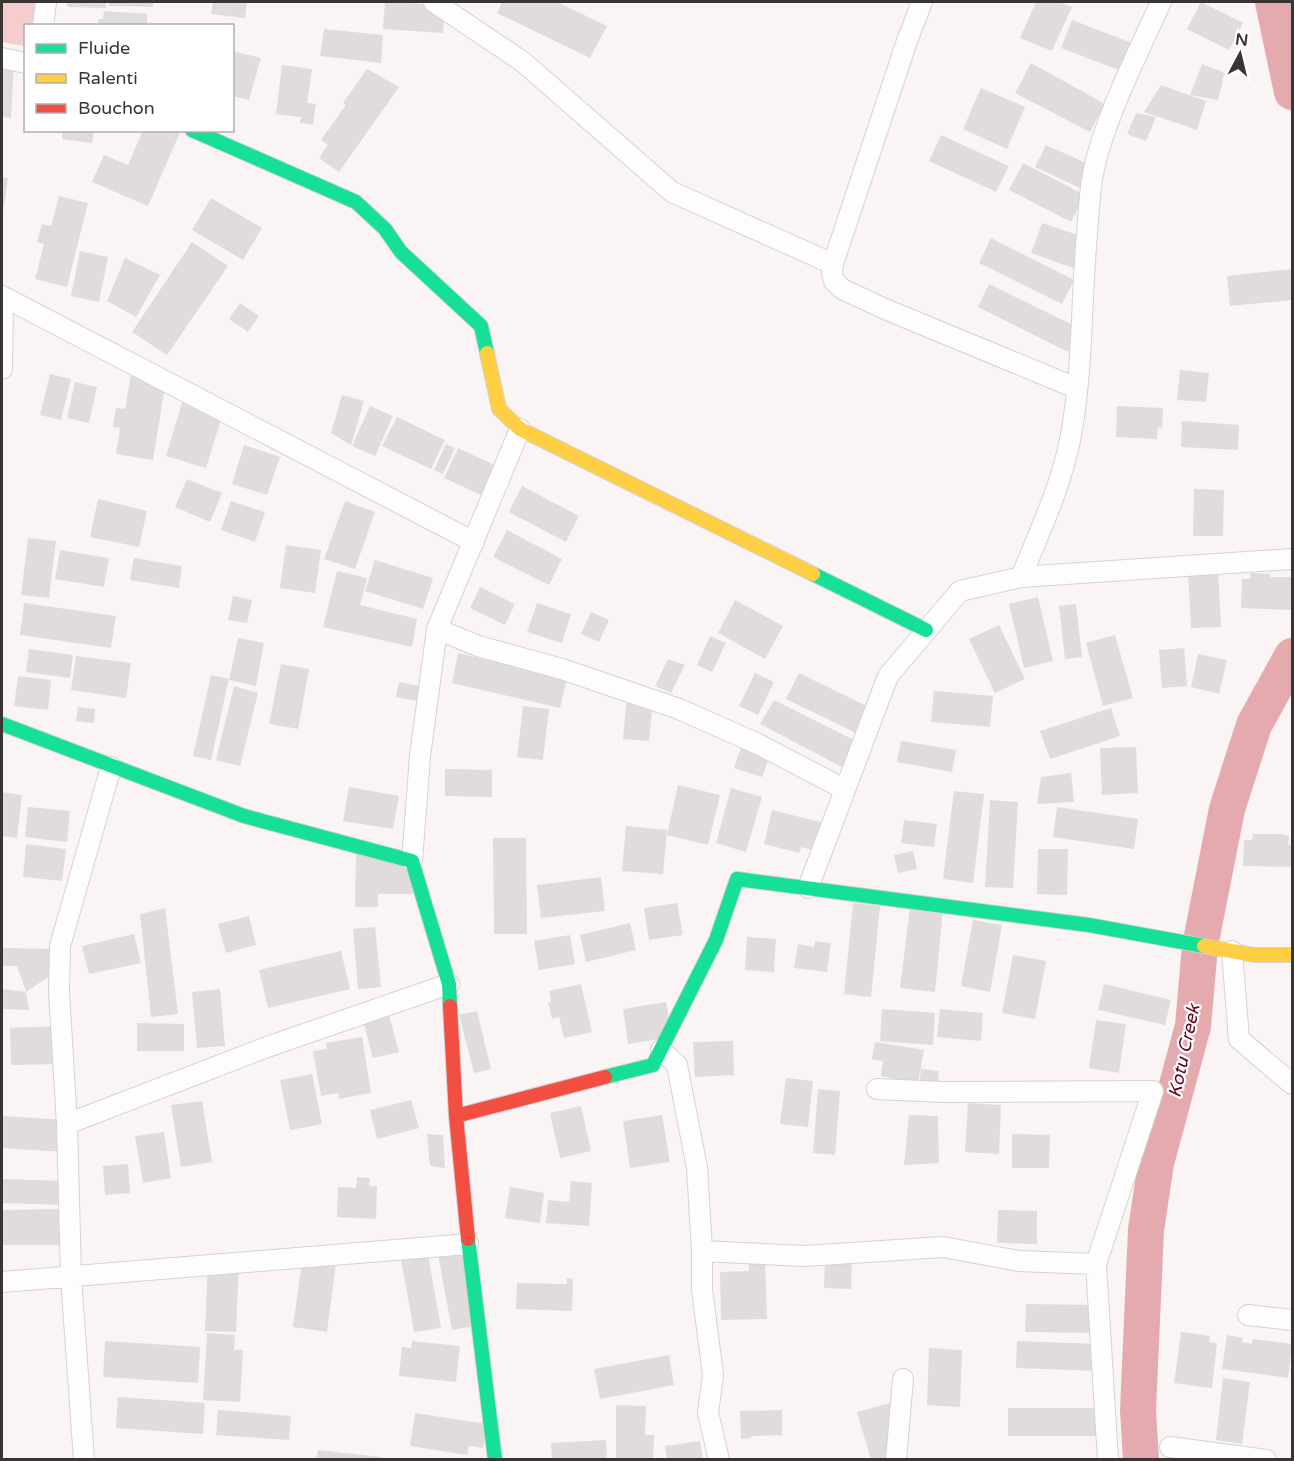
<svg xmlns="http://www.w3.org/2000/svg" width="1294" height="1461" viewBox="0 0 1294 1461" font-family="'Varela Round',sans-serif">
<rect width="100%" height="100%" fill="#faf4f4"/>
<path fill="#f6cdce" d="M2,2H39L38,25L26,26L24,46L2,42Z"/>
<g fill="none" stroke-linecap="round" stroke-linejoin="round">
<path stroke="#e5aaad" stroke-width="36" d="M1273,2L1292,92
M1141,1460L1138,1410L1146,1230L1156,1163L1193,1026L1200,946L1227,809L1254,725L1292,656"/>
</g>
<path fill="#e1dcdc" d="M67,2H106V8L67,7Z
M109,2H153V7L109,6Z
M213,2H247L245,18L211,14Z
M385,2L446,5L443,33L383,29Z
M502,2H557L607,26L590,58L497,13Z
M1036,2H1059L1072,7L1052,51L1020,38Z
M1201,2L1243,23L1229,50L1187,29Z
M104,11L147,14V26H98V19H103Z
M1072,20L1132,43L1121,71L1061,48Z
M324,29L383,35L381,63L320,56Z
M232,51L261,58L249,100L232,96Z
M2,63H14L11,118L2,117Z
M1031,63L1105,104L1090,132L1015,93Z
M1202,64L1225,73L1218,100L1190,95Z
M282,65L312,69L307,103L316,104L313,125L300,123L301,117L276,114Z
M367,69L399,87L339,172L319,158L328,145L321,140L346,105L343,103Z
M1161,85L1206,101L1197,130L1144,112Z
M981,88L1025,107L1007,149L963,129Z
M1136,113L1156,117L1146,141L1127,134Z
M63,130H94L92,143L62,139Z
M143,130H181L148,206L92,182L104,155L128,165Z
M941,135L1009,166L996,192L929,161Z
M1046,145L1095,167L1084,190L1035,167Z
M1023,163L1085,195L1071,222L1009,190Z
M2,177L8,178L3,213L2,212Z
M59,196L88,203L67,287L35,279L44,244L37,242L42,224L51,226Z
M211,198L262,228L243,260L192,230Z
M1042,223L1087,238L1076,269L1031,253Z
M991,238L1074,280L1062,304L979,263Z
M192,242L228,266L167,355L132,332Z
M80,251L108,257L99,302L71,296Z
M125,258L160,275L136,317L107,301Z
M1292,269V300L1230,306L1227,276Z
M989,284L1079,328L1068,352L978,307Z
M240,303L259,316L248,332L229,319Z
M1180,370L1209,373L1206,402L1177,400Z
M50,374L71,379L61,420L40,415Z
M131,374L166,380L153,460L116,454L120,428L113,427L116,408L125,409Z
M75,382L97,387L89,423L67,418Z
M342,395L364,401L351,445L331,433Z
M184,396L223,413L206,468L166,456Z
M370,406L393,416L375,456L352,446Z
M1117,406L1163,408L1162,428L1158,427L1157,439L1116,437Z
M397,417L445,440L431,469L382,446Z
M1182,421L1239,425L1238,450L1181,447Z
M446,444L455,448L443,474L434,470Z
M244,445L280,457L267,495L232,484Z
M458,448L501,468L488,498L444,478Z
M187,479L222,493L210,522L175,507Z
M522,486L579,516L566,542L509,512Z
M1194,489L1224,490L1223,536H1193Z
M98,499L147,511L139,547L90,537Z
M231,501L265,512L255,542L221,530Z
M345,501L375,512L355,569L324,559Z
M507,530L562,559L549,585L493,557Z
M28,538L56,541L49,598L21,595Z
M286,545L321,550L315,593L280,588Z
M60,550L109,558L104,587L55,579Z
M134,558L182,566L179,588L130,580Z
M375,560L433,578L423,609L365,591Z
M1218,570L1221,627L1191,628L1188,571Z
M337,571L367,578L360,605L417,619L412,647L323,627Z
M1250,573L1270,574V577H1292L1291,610L1241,608L1242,579H1250Z
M480,587L515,604L505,625L470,608Z
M233,596L252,600L247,623L228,620Z
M1038,597L1053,661L1024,668L1009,604Z
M735,600L783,626L765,659L718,633Z
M24,603L116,616L111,648L20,635Z
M537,603L571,614L562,643L527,632Z
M1076,604L1082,657L1065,659L1059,606Z
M591,612L609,620L599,642L581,634Z
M999,625L1025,679L995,693L969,639Z
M1115,635L1133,698L1103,706L1086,643Z
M710,636L726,643L712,672L697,665Z
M238,638L264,643L256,686L229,680Z
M1184,648L1187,686L1162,688L1159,650Z
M29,649L73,655L70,678L26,672Z
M458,653L567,678L560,708L452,683Z
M1198,654L1227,660L1219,694L1191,687Z
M76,656L131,663L126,698L71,690Z
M668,659L685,665L671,693L655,686Z
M281,664L309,669L298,729L269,724Z
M755,673L774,682L758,715L739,706Z
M799,673L875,710L862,736L786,699Z
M211,675L229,679L211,760L193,756Z
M18,676L51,680L48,710L14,706Z
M399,682L420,686L417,701L396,697Z
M234,686L258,693L240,766L216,760Z
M934,691L993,696L990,727L931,722Z
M627,698L653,700L649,741L623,739Z
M774,700L862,744L842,767L760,724Z
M523,706L549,709L543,760L517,757Z
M78,707L95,709L94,723L76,721Z
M1111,708L1120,736L1050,759L1040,731Z
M747,731L775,741L762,777L734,768Z
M901,741L956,750L952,772L897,762Z
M1136,747L1138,793L1102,795L1100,748Z
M445,769L492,770V797L445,796Z
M1071,773L1074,802L1037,804L1041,777Z
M678,785L720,795L708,845L667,835Z
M349,787L399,796L393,829L343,821Z
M731,788L762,797L746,852L716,843Z
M954,791L984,794L973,883L943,879Z
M2,792L22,795L17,838L2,836Z
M990,800L1018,802L1013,888L985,887Z
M28,807L70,811L67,842L25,837Z
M1057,807L1138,819L1134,849L1053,837Z
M772,810L824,823L816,851L801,847L799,853L764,844Z
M904,820L937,824L934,847L901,843Z
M626,826L667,830L663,874L622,871Z
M1253,834H1280L1289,836L1288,845H1292V867L1243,866L1244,840H1252Z
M493,838H526L527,934H494Z
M26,844L66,849L62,881L23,877Z
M1038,849H1068L1067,895L1037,894Z
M356,851L414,863V894H378V907H355Z
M913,851L917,869L898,873L894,855Z
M601,877L605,911L541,918L537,885Z
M677,903L683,935L649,940L644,908Z
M853,903L880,906L871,997L844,994Z
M910,907L943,911L935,992L900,988Z
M165,908L178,1014L151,1017L140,914Z
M249,916L256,945L226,953L218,924Z
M973,920L1002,925L990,992L961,986Z
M630,923L636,950L586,962L580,935Z
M375,927L381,987L358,989L353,929Z
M134,934L141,963L89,974L82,946Z
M570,935L575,964L539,970L534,941Z
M747,937L776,939L774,972L745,970Z
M815,941L831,943L827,972L794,968L798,944L814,947Z
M2,948L50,949L51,975L26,992L17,966H2Z
M341,951L350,989L268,1008L259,970Z
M1013,955L1046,961L1035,1019L1002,1013Z
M581,984L592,1032L564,1038L559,1017L552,1019L548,1002H551L549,991Z
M1104,984L1171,1000L1165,1025L1098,1010Z
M2,989L26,992L29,1010L2,1009Z
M220,989L225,1046L197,1048L192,992Z
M666,1002L672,1037L628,1044L623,1009Z
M882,1009L935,1013L933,1045L880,1041Z
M940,1009L983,1013L981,1041L937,1037Z
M388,1011L399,1052L373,1058L362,1017Z
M477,1011L491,1069L474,1073L459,1015Z
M1096,1020L1126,1024L1119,1073L1089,1068Z
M137,1023L184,1024V1051H137Z
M58,1026L59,1064L11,1065L10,1028Z
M362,1037L371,1093L339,1099L338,1093L321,1096L313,1051L327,1049L326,1043Z
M733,1041L734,1075L695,1077L693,1042Z
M875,1042L924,1050L918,1083L881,1076L883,1061L872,1059Z
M921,1069L939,1071L937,1090L919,1088Z
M312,1074L322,1124L290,1130L280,1080Z
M786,1078L813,1081L808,1127L780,1124Z
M818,1089L840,1091L835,1155L813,1153Z
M411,1100L419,1128L377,1139L370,1110Z
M202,1101L212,1162L181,1167L171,1105Z
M968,1103L1001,1105L999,1154L965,1152Z
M581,1106L591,1151L560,1158L550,1113Z
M662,1115L670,1162L630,1168L623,1121Z
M909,1115L938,1116L939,1163L904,1165Z
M2,1116L67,1120L65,1152L2,1148Z
M164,1132L171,1178L143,1183L135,1136Z
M427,1134L443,1135L445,1168L430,1166Z
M1012,1134L1050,1135L1049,1168H1012Z
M128,1164L130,1193L105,1195L103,1166Z
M357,1177L370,1178L369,1186H377L376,1219L337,1217L338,1187L356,1188Z
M2,1179L66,1181L65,1205L2,1203Z
M571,1181L592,1183L589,1226L546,1223L548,1200L569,1202Z
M510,1187L544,1193L540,1223L505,1218Z
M66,1209V1245H3V1210Z
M998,1210L1037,1211V1244L997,1243Z
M465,1243L480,1325L452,1330L437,1249Z
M427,1249L441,1328L414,1332L400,1254Z
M825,1257L852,1258L851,1289L824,1288Z
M749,1259H765L767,1319L721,1320L720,1272L749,1271Z
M302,1260L336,1264L327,1332L293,1327Z
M208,1261L239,1262L236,1332L205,1331Z
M567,1278L573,1279L572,1311L516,1309L517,1283L567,1284Z
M1026,1304L1097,1305V1333L1025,1332Z
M1181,1332L1210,1336L1209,1342L1217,1343L1212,1388L1174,1383Z
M207,1333L235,1335L234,1350H243L240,1402L203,1400Z
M1227,1335L1243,1338L1242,1342L1252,1344L1253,1339L1292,1344L1288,1378L1222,1369Z
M105,1341L200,1347L198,1383L103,1377Z
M412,1341L460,1346L456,1382L399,1376L402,1347L411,1348Z
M1017,1341L1099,1344V1371L1016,1368Z
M929,1348L962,1350L960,1407L927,1405Z
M669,1355L674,1385L600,1399L594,1369Z
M1223,1378L1250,1382L1242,1444L1216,1440Z
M118,1397L205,1403L203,1434L116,1428Z
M905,1399L911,1418L894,1423L903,1453L879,1460H871L857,1412Z
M616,1405L646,1406L645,1435H654L653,1460H616Z
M1008,1408H1096V1436H1008Z
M218,1410L291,1416L289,1440L216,1435Z
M782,1410V1435L751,1436V1438L741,1439L740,1411Z
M415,1413L487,1424L483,1448L469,1446L467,1455L410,1446Z
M606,1440L607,1460H552L551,1443Z
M700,1441L703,1460H667L665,1446Z
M318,1450L381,1457V1460H316Z"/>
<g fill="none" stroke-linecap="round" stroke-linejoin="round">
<defs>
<path id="street" d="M434,2L523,62L672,192L833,264
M922,2L907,41L833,264L832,274L834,281L842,289L885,309L1076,388
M43,26L46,2
M2,58L26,63
M2,296L474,542
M2,369L3,297
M1021,577C1040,531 1062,484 1071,435C1083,369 1081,301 1087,234C1089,208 1090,179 1098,153C1113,101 1139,51 1161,2
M437,629L478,646L562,669L679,709L758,744L844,789
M412,861L420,756L437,629L520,429
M808,888L888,676L960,591L1021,577L1292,559
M1232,951L1239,1039L1292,1084
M661,1050L677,1065L697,1168L702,1251V1289L713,1375L708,1413L719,1460
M877,1089L943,1092L1153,1091L1096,1264L1108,1460
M67,1124L267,1047L449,984
M702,1251L805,1256L943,1247L1019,1261L1096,1264
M2,1282L468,1244
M1248,1315L1292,1320
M1170,1447L1266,1460
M84,1460L71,1277L67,1124L59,992L60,946L111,767
M896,1460L903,1379"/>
<path id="fast" d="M192,130L356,202L385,229L401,252L481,326L487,353
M813,574L926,630
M2,724L244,816L412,861L449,984L450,1006
M605,1077L653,1065L716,940L737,879L1089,925L1204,946
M468,1239L495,1460"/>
<path id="slow" d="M487,353L499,409L520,429L813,574
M1204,946L1254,955H1292"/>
<path id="jam" d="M450,1006L456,1116L468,1239
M456,1116L605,1077"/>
</defs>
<use href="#street" stroke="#d7d2d2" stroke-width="22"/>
<use href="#fast" stroke="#d7d2d2" stroke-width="16"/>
<use href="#slow" stroke="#d7d2d2" stroke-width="16"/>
<use href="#jam" stroke="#d7d2d2" stroke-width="16"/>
<use href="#street" stroke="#fefdfd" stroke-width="20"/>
<use href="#fast" stroke="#16e098" stroke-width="14"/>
<use href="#slow" stroke="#ffcf43" stroke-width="14"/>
<use href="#jam" stroke="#f24e42" stroke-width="14"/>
</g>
<g text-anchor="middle" stroke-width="4.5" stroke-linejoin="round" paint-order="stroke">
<g font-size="18" font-style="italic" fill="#65001a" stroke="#fff">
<text transform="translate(1184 1051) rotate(-78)" y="6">Kotu Creek</text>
</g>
</g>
<rect width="1294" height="1461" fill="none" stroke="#3a3435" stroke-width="6"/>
<rect x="24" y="24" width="210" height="108" fill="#ffffff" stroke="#b0aeae" stroke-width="1.5"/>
<rect x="36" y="44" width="30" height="9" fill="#16e098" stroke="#b0aeae" stroke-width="1.5"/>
<text x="78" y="54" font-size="18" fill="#3a3435">Fluide</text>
<rect x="36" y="74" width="30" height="9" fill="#ffcf43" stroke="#b0aeae" stroke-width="1.5"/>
<text x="78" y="84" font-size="18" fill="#3a3435">Ralenti</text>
<rect x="36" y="104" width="30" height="9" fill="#f24e42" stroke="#b0aeae" stroke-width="1.5"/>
<text x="78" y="114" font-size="18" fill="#3a3435">Bouchon</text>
<g transform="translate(1240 54) rotate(7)" stroke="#ffffff" stroke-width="4.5" paint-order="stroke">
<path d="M0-4.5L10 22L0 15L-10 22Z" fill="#3a3435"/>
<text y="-9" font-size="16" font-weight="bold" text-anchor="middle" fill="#3a3435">N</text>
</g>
</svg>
